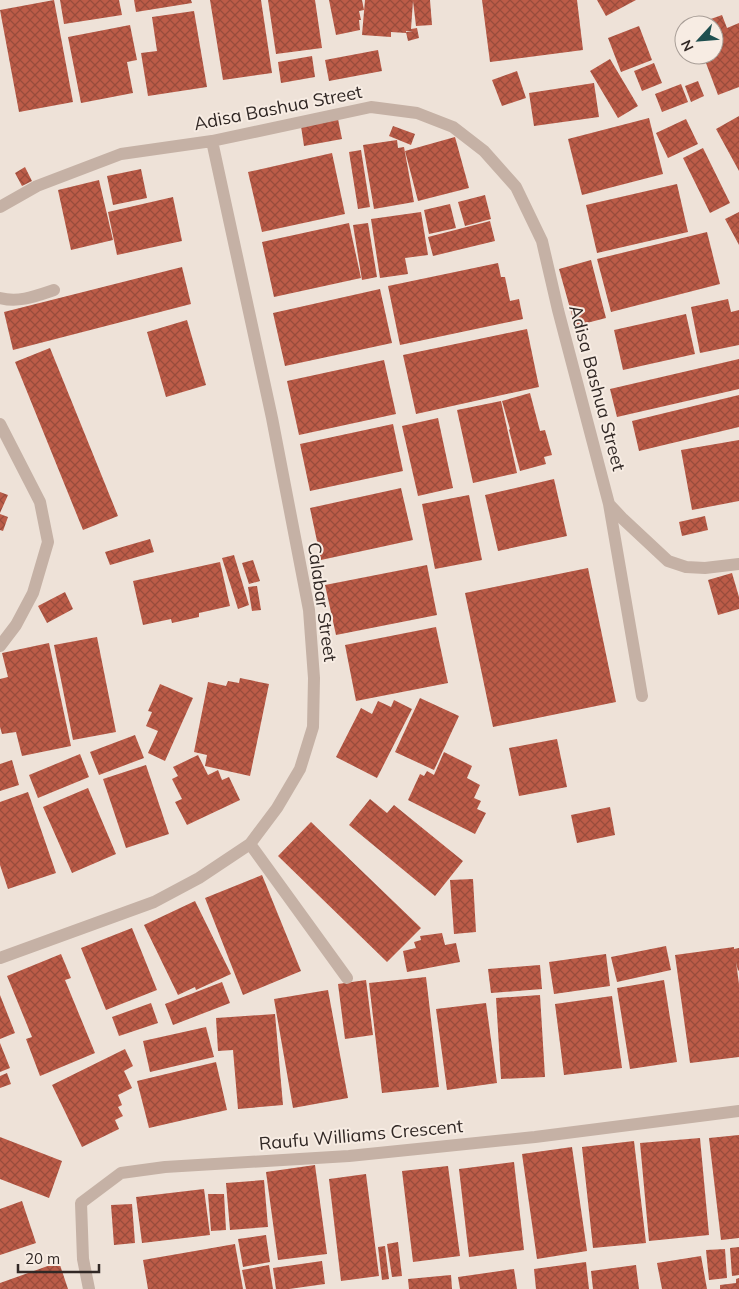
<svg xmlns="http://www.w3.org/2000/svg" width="739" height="1289" viewBox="0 0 739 1289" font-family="Mulish,sans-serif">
<defs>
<pattern id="building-cross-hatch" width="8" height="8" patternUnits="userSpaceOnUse" patternTransform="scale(1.25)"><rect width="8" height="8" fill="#bc5c48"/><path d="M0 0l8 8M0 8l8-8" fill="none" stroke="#994c3c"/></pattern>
</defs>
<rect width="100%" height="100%" fill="#eee2d8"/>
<path fill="url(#building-cross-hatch)" d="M54,0L73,102L19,112L0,10Z
M60,0H119L122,15L64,24Z
M134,0H191L192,3L136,12Z
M210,0H261L272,73L223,80Z
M268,0H315L322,48L276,54Z
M329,0H362L364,10L359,11L361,20H359L360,30L336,35Z
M365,0H430L432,25L416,26L413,1L411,29L417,28L419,38L408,41L406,32L413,31H406V33L391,32V37L362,35Z
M482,0H577L583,50L490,62Z
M597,0H636L606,16Z
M194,11L207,87L148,96L141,53L157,51L152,17Z
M722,15L727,28L739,23V87L718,95L703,55H714V25H694Z
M130,25L137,60L127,62L133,93L81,103L68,37Z
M639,26L652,60L621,72L608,38Z
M378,50L382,71L329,81L325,60Z
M312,56L315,77L281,83L278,62Z
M610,59L638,106L618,118L590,71Z
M654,63L662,83L642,91L634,71Z
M517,71L526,98L502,106L492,80Z
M698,81L704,96L691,102L685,86Z
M594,83L599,117L534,126L529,93Z
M681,84L688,102L662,112L655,94Z
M739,116V171L716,129Z
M649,118L663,174L582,195L568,139Z
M338,119L342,139L304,146L301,126Z
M686,119L698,144L668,158L656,133Z
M393,126L415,134L411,145L389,136Z
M455,137L469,188L418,201L405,151Z
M397,140L398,148L404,147L414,202L374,209L363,145Z
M703,148L730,203L710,213L683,158Z
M361,150L370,207L358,209L349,152Z
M332,153L345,214L262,232L248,172Z
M25,167L32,181L22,186L15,173Z
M141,169L147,198L113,205L107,176Z
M99,180L113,240L71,250L58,190Z
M677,184L688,232L597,253L586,205Z
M485,195L491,219L465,226L458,202Z
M173,197L182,241L117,255L108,212Z
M450,204L456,228L429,234L424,210Z
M421,212L428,255L405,258L408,274L380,278L371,219Z
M739,212V245L725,219Z
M490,221L495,241L433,256L428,237Z
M349,223L361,278L274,297L262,242Z
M368,223L377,277L362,280L353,225Z
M707,232L720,284L611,312L597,259Z
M591,260L606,318L575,326L559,269Z
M498,263L501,277H505L510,301L519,299L523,319L400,345L388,286Z
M182,267L191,304L13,350L4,312Z
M380,289L392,343L285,366L273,313Z
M728,299L731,312L739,310V345L700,353L691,307Z
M686,314L695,354L623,370L614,330Z
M187,320L206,385L166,397L147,332Z
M527,329L539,387L416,414L403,355Z
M50,348L118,516L83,530L15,362Z
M739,359V389L617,417L610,389Z
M384,360L396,414L299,435L287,381Z
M530,393L540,431L545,430L552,455L544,457L546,464L520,471L509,430L510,429L502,401Z
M739,395V427L639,451L632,421Z
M501,401L517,473L473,483L457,410Z
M438,418L453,488L418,496L402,426Z
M393,424L403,471L310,491L300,444Z
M739,440V501L692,510L681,450Z
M554,479L567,536L498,551L485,495Z
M401,488L413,540L321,560L310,508Z
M0,492L8,495L0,513Z
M469,495L482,560L435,569L422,504Z
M0,514L8,517L3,531L0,530Z
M705,516L708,530L682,536L679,522Z
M150,539L154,552L110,565L105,552Z
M234,555L249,605L238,609L222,558Z
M253,560L260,581L249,584L242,563Z
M220,562L230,606L199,613V617L172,623L171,619L143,625L133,581Z
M427,565L437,615L336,635L325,585Z
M588,568L616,702L493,727L465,593Z
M732,573L739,597V609L718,615L708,580Z
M257,586L261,610L252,611L248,587Z
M65,592L73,609L47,623L38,606Z
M436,627L448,683L356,701L345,645Z
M97,637L116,732L73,740L54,645Z
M49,643L71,746L22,756L16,732L2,734L0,727V679L8,677L2,653Z
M240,678L269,684L250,776L205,766L207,755L194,752L208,682L226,686L228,681L239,683Z
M160,684L193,698L165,761L148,753L158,731L146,726L152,712L148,711Z
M420,698L459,716L434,770L395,752Z
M394,700L412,709L377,778L336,757L361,708L372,714L378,701L391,707Z
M135,735L144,758L99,775L90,752Z
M557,739L567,787L519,796L509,748Z
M444,752L472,766L467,778L480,785L474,798L481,801L477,809L486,813L475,834L408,800L420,774L424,776L427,771L434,775Z
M80,754L89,777L38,798L29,775Z
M198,755L208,775L218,770L222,780L229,777L240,800L187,825L175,802L182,799L172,779L178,776L173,767Z
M12,760L19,785L0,791V764Z
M146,765L169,834L126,848L103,779Z
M88,788L116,854L72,873L43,807Z
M28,792L56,873L8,889L0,865V802Z
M370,799L387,813L394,805L463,861L435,896L349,825Z
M610,807L615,835L577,843L571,815Z
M311,822L421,928L387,962L278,856Z
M262,875L301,971L243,995L205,898Z
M473,879L476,932L454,934L450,880Z
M195,901L231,974L196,990L195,987L178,995L144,925Z
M132,928L157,990L106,1010L81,948Z
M442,933L445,945L456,943L460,962L407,972L403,951L416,948L414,942L421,940L420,936Z
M666,946L671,970L617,982L611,957Z
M734,947V949L739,948V970L738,971L736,962L739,984V1057L690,1063L675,955Z
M61,954L71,978L65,980L95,1053L40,1076L26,1039L32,1037L7,976Z
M606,954L610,986L554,994L549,962Z
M540,965L542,989L491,993L488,969Z
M426,977L439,1087L382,1093L369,983Z
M366,980L373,1035L345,1039L338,984Z
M664,980L677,1062L630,1069L617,988Z
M222,982L230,1003L173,1025L165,1004Z
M328,990L348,1098L293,1108L274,999Z
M0,995L15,1033L0,1039Z
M540,995L545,1077L501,1079L496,998Z
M612,996L622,1068L564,1075L555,1004Z
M151,1003L158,1023L119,1036L112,1017Z
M486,1003L497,1083L447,1090L436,1009Z
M275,1014L283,1105L238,1109L233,1050L218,1051L216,1018Z
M206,1027L214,1057L150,1072L143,1041Z
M0,1043L10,1068L0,1072Z
M125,1049L133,1066L124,1071L132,1088L118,1095L122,1105L118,1107L123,1116L115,1120L119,1129L82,1147L52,1085Z
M216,1062L227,1110L149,1128L137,1081Z
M7,1073L11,1084L0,1088V1076Z
M739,1135V1238L721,1240L709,1138Z
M0,1137L62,1161L49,1198L0,1179Z
M700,1138L709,1235L649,1241L640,1143Z
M634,1141L646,1243L593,1248L582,1147Z
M572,1147L587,1251L537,1259L522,1154Z
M514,1162L524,1250L469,1257L459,1169Z
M315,1165L327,1254L278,1260L266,1172Z
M448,1166L460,1256L413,1262L402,1171Z
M366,1174L379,1276L341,1281L329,1179Z
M264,1180L268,1227L230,1230L226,1183Z
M204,1189L210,1235L142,1243L136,1197Z
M208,1194H224L226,1230L211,1231Z
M22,1201L36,1243L0,1255V1209Z
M132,1204L135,1243L114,1245L111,1205Z
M266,1235L270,1262L243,1267L238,1239Z
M398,1242L402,1276L392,1277L387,1244Z
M235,1244L243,1289H148L143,1260Z
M385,1246L389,1279L382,1280L378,1247Z
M739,1247V1275L732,1276L730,1248Z
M725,1249L727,1278L709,1280L706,1250Z
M701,1256L707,1289H662L657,1263Z
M322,1261L325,1284L289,1289H276L273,1268Z
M59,1262L68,1289H0V1283Z
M586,1262L589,1289H536L534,1269Z
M269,1265L273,1289H246L242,1270Z
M636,1265L639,1289H593L591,1271Z
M514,1269L517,1289H460L458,1277Z
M451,1275L452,1289H409L408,1279Z
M739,1278V1289H720V1285L736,1283V1279Z"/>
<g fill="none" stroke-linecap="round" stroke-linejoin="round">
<path stroke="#c5b1a5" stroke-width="12" d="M0,207L37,186L121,154L212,141L371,107L417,113L453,127L484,151L516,187L542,241L558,310L609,504L642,696
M0,298C19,303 36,296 54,290
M0,424L40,502L48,542L33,593L16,625L0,646
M609,504L623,519L668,561L686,567L705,568L739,564
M250,844L347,978
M0,958L154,902L199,878L250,844L277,808L300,769L313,727L314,678L309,610L272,418L212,141
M89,1289L83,1259L81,1203L121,1173L165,1167L349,1156L535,1137L739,1111"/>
</g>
<g text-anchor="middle" stroke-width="4" stroke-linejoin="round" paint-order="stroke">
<g font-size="18" fill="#312825" stroke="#f7ece3">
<text transform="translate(278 108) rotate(-11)" y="6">Adisa Bashua Street</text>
<text transform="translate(597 388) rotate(75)" y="6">Adisa Bashua Street</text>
<text transform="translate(322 602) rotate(82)" y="6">Calabar Street</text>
<text transform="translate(361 1135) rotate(-5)" y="6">Raufu Williams Crescent</text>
</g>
</g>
<g transform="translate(699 40) rotate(244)"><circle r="24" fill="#f7ece3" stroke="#a89e97"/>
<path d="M0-4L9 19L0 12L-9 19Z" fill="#1f4f4f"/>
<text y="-8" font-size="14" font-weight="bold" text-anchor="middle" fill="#312825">N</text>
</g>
<path d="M18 1264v8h81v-8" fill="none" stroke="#312825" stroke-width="2.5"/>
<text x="25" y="1264" font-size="15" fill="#312825" stroke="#f7ece3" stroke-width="4" paint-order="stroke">20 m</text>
</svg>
